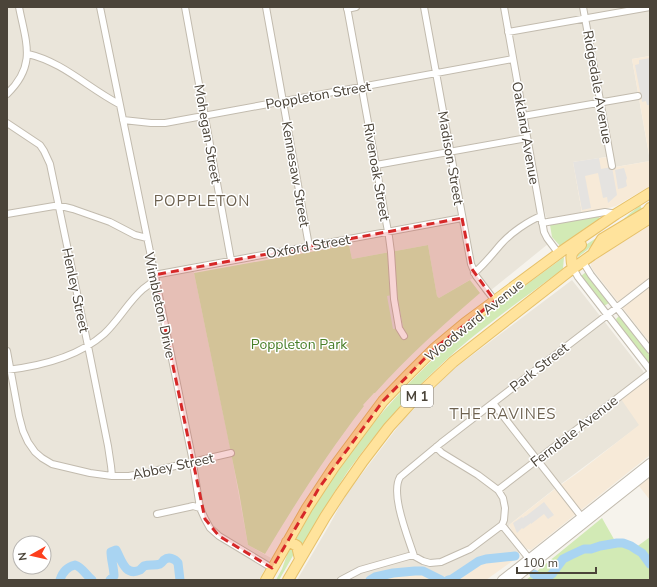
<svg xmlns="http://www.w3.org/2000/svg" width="657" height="587" viewBox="0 0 657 587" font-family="'Nunito Sans',sans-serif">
<rect width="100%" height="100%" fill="#f6f3ec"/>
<path fill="#eae5da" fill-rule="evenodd" d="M7,7H650V56L632,59L650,161L615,167L613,156L573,162L582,213L549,219L546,217L544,208L537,213L541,234L548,244L485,295L473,278L439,298L437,296L428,245L352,259L347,236L191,264L194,273L231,452L248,545L271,558L259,580H7ZM20,543H44V567H20Z
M572,280L643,371L646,379L640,425L553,490L509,525L506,534L520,552L515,556L486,559L479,561L452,579L448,580H441L423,571H415L393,573L375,577L370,580H297L330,524L345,496L403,420L451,371Z"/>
<path fill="#f7ead8" d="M650,56V160L632,59Z
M608,157L610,168L650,161V186L621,203L616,206L608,208L582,213L573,162Z
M650,223V343L593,270L591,266V262L593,260Z
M650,376V455L531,550L527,549L514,535L509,525L555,489L579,472L639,425L621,399Z
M650,477V500L639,486Z
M486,559L514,560L486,580H448Z
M415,571H423L441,580H370L375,577L393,573Z"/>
<path fill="#d2eab5" d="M640,205L643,211L595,242L587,250L578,257L575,252L619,223Z
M600,216L599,219L560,246L552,237L550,225L552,224Z
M349,245L352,259L428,245L437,296L439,298L470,280L480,293C443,325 407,357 375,393H374L363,405L364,406C327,454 296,502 265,554L248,545L239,492L194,273Z
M564,257L563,269C528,295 491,321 457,350C417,385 380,427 348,471C332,495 317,520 303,546L295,541C333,466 392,394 455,340C490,310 528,284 564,257Z
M586,272L609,303L604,306L581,276Z
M619,316L650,356V362L648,363L618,324L616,319Z
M602,518L615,541H620L635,548L650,537V580H526Z
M291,548L293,549L294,554L279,580H276L282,569L288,552Z"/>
<path fill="#e5e3e0" d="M650,58V105H647L646,101L642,102L635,65L639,64V60Z
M599,158L601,169L612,167L617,195L608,203L607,197L603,198L598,173L585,176L591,208L582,210L573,162Z
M624,168L627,178L626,181L627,186L623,188L618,189L615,170Z
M397,294L403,327L393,329L387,296Z
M544,502L554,515L548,519L544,514L531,524V523L523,529L522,528L517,533L513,523L522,517L523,518L525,516H526Z"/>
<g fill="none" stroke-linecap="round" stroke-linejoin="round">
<path stroke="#a9d4f2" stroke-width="9" d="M534,574L540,578H543L548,577L552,574L563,559L571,555L584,549H591L600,546L617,543H623L631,546L637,550L642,553L650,564
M60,580C62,573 67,567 75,565C82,567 86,575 92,580
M110,580L114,576C114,568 111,560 111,552L116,550C121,559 125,577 140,570C141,569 143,567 144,566C149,564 155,566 160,564C162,563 163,561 164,560C169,556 175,559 178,563L180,580
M370,580L375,577L393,573L415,571H423L441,580
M448,580L452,579L479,561L486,559L515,556"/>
<defs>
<path id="minor" d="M100,7L192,457L200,508L205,519L210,528L219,536L272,568
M185,7L231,260
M266,7L309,246
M347,7L389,237L391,252L394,299L399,328L404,336
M424,7L471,264L476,276L495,301
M504,7L544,232L547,238L559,254
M583,7L612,166
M347,9L356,7
M508,32L650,7
M28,54C63,62 88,88 119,104
M7,94C37,65 26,43 19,7
M523,116L638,96
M123,120L151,123H165L513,59
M7,123L40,145L44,151L50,164L88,346L108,446L111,466L112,476
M376,165L527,138
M7,214L54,206L65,207L73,209L110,222L135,235L147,238
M542,223L605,212L616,214
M583,262L591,275L650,350
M573,268L578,277L650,370
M474,273C485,264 493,253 502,243C511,233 528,221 541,216
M154,275L462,218
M7,351L19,416L23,431L28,442L35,452L42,458L52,464L90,473L112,476H129L145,473L231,453
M7,370C41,366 78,357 104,334C119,320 128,302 143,289C147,286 151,283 155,280
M493,403L584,520
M498,490L650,373
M157,514L189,507L193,506L200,508
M502,525L531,561
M414,556C408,537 390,494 400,477L441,443L650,282
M341,580L360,570L409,556H414L423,561L430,563L441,562L470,549L502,525L504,520L505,508L503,498L498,490L478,475L442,453L436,447"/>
<path id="tertiary" d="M502,580L650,463
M513,580L650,471"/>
<path id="primary" d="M594,252L602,239L647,212L650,208
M573,268C570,256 570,252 581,245
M287,542L292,543L297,546L300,559
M266,580L307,508L334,467L383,401L408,375L435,348L465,323L562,251L616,214L650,193
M288,580L325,517L340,494L363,461L389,427L419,394L453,362L568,272L592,255L650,218"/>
</defs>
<use href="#minor" stroke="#c2bbae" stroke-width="8"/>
<use href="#tertiary" stroke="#c2bbae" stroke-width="10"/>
<use href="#primary" stroke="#e6c16a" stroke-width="12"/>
<use href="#minor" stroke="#fff" stroke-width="6"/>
<use href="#tertiary" stroke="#fff" stroke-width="8"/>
<use href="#primary" stroke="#ffe39c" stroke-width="10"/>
</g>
<path fill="#d62828" fill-opacity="0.2" stroke="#d62828" stroke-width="3" stroke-dasharray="8 5" stroke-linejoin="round" d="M462,218L472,269L495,301L435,348L383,401L319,488L272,568L219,536L205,519L154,275Z"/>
<g text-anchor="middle" stroke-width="3" stroke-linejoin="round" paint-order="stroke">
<rect fill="#fff" stroke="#817c74" stroke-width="1" x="401" y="385" width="32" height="22" rx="3"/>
<g font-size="13" font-weight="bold" fill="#4b4439">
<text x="417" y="401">M 1</text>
</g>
<g font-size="14" fill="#4b4439" stroke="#fff">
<text transform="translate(598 87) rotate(80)" y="5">Ridgedale Avenue</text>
<text transform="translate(318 95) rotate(-10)" y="5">Poppleton Street</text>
<text transform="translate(526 133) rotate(80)" y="5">Oakland Avenue</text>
<text transform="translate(208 134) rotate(80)" y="5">Mohegan Street</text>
<text transform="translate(451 158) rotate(80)" y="5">Madison Street</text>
<text transform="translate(377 172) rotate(80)" y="5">Rivenoak Street</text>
<text transform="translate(296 174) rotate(80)" y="5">Kennesaw Street</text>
<text transform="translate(308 246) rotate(-10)" y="5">Oxford Street</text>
<text transform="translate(76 290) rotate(78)" y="5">Henley Street</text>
<text transform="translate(160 305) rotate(78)" y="5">Wimbleton Drive</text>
<text transform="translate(474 320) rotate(-39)" y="5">Woodward Avenue</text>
<text transform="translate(539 367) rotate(-38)" y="5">Park Street</text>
<text transform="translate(574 431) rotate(-38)" y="5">Ferndale Avenue</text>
<text transform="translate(173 466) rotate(-12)" y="5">Abbey Street</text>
</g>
<g font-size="14" fill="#4a7f2a" stroke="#fff">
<text x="299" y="349">Poppleton Park</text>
</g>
<g font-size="15" letter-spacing="1" fill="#6e6250" stroke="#fff">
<text x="202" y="206">POPPLETON</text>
<text x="503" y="419">THE RAVINES</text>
</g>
</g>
<rect width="657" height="587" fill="none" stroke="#4b4439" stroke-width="16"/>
<g transform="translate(32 555) rotate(262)"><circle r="19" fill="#ffffff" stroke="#b7b4b0"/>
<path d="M0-3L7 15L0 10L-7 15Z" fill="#fc3f1d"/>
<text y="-6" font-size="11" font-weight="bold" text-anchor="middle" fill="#4b4439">N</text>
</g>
<path d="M517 567v6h79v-6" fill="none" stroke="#4b4439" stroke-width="2"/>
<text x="523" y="567" font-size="12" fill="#4b4439" stroke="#ffffff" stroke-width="3" paint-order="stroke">100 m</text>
</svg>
